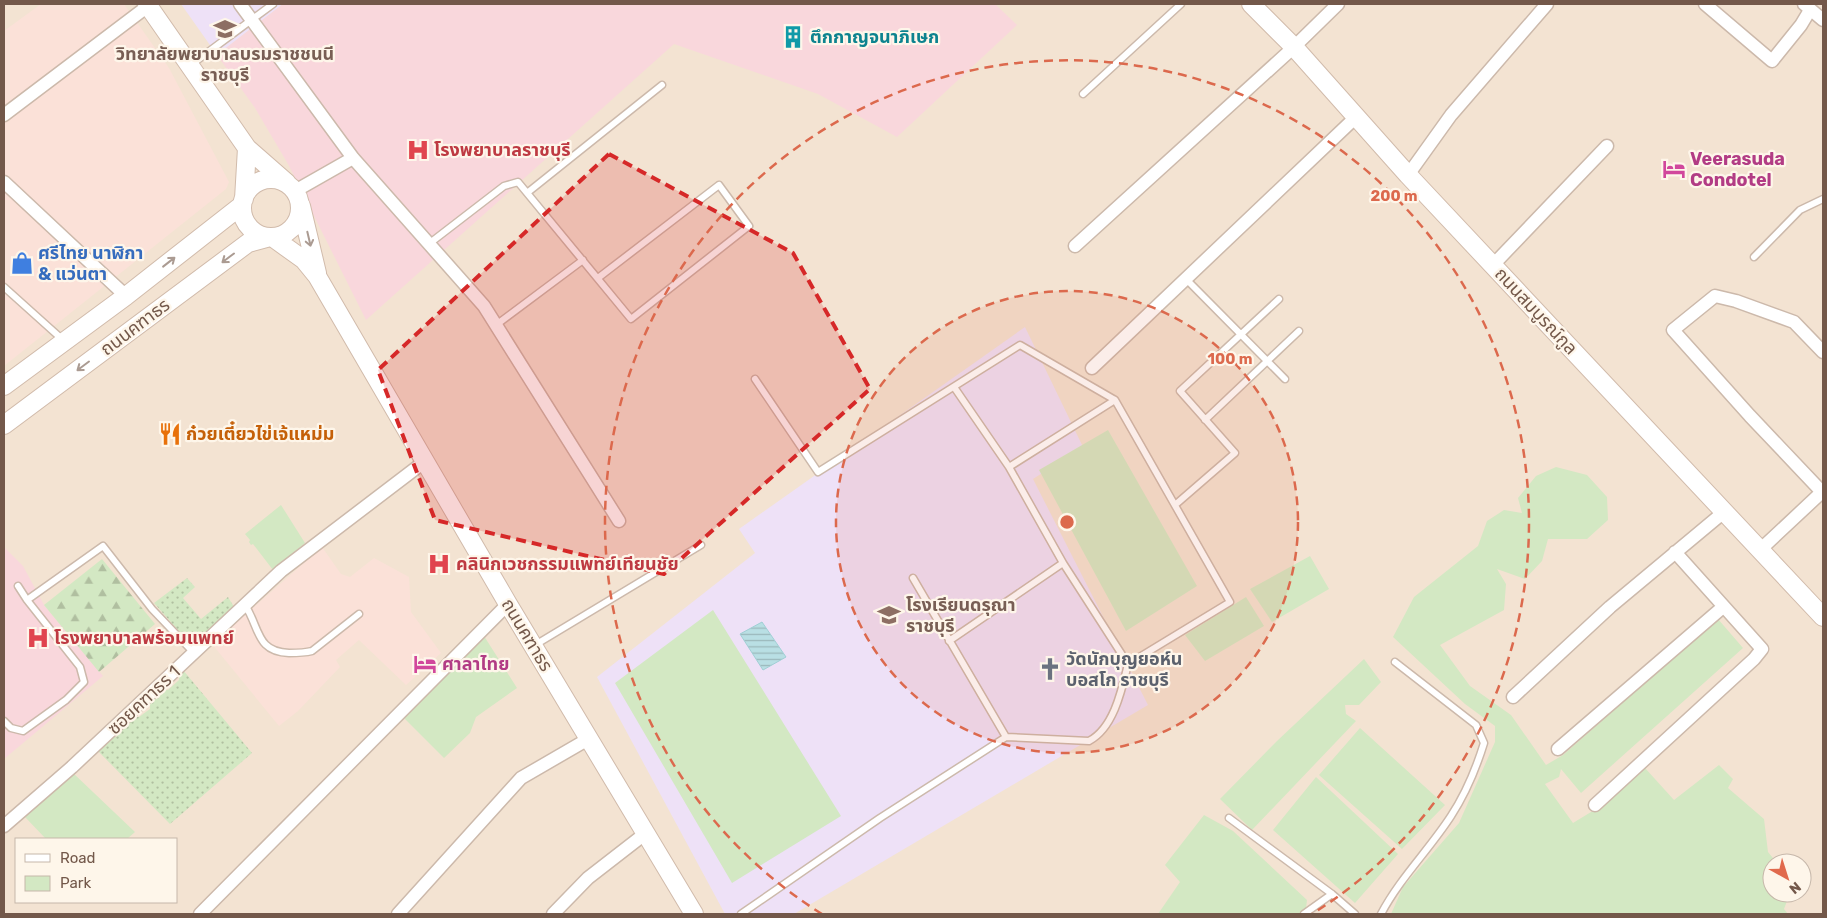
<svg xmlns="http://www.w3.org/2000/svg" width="1827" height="918" viewBox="0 0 1827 918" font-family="Rubik,'Noto Sans Thai',sans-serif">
<defs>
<pattern id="forest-firs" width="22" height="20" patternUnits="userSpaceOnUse" patternTransform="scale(1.25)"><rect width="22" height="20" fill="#d3e8c3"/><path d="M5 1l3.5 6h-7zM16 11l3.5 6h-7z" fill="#b0bfa0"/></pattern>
<pattern id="garden-dots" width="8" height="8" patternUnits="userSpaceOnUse" patternTransform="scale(1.25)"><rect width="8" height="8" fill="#d3e8c3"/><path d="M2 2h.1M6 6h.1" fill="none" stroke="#b0bfa0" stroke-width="1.8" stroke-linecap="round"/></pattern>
<pattern id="water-rules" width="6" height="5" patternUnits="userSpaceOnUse" patternTransform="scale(1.25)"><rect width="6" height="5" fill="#b9dfe4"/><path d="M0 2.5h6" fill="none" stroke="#9bb8bb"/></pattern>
</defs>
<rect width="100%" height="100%" fill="#fbf1e4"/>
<path fill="#f3e3d2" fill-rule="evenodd" d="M4,4H1823V914H4ZM16,839H176V902H16ZM1772,863H1802V893H1772Z"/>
<path fill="#fbe1d8" d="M41,4H124L169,68L229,182L226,189L4,366V31Z
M322,547L341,574L350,577L374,558L409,577L411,612L441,653L406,685L359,640L336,660L340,667L298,711L279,726L212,644Z"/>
<path fill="#eee1f7" d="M181,4H283L217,55Z
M1025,327L1083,447L1033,479L1148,705L794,914H725L597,677L755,553L739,529Z"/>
<path fill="#f9d7dc" d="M283,4H995L1017,25L897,137L818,94L674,44L366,320L288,164L255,108L217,55Z
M4,547L23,566L44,605L103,676L4,759Z"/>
<path fill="#d3e8c3" d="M1108,430L1197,586L1126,631L1039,470Z
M1556,467L1587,475L1607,497L1608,520L1587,539H1548L1542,561L1525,579L1497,569L1506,584L1504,610L1440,645L1470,686L1511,715L1546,765L1563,755L1718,619L1743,648L1581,793L1561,769L1559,777L1545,784L1573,823L1591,812H1595L1645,768L1674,800L1719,765L1733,779L1728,788L1764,819L1768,852L1777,863H1772V893H1790L1784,909L1788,914H1391L1403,887L1459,823L1495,742V726L1465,704L1393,637L1414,597L1478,546L1487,521L1504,510L1522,513L1518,498L1536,476Z
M281,505L305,543L273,570L253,544L251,545L249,542L250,540L245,534Z
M1310,556L1329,589L1272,622L1250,589Z
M1246,597L1264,626L1205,661L1185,635Z
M713,610L841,816L732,883L615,683Z
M484,636L517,688L476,717L470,733L444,758L403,717Z
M1364,659L1381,682L1359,705H1345L1346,714L1356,721L1252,830L1220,799L1277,741Z
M1360,728L1445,805L1402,849L1319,775Z
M73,773L135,832L127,839H46L25,817Z
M1316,777L1398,854L1355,903L1273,830Z
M1204,815L1233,831L1307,900L1306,908L1298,914H1158L1180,882L1165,865Z"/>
<path fill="url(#forest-firs)" d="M102,559L155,624L99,672L44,605Z"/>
<path fill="url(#garden-dots)" d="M187,578L195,587L183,598L201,619L228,597L234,607L192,646L154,603Z
M183,670L252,753L170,824L96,749L111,737H116L135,717H139L150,709V704L154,699L153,697L163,689L168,690L179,680V674Z"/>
<path fill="url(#water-rules)" stroke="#a0cfd5" d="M762,622L786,657L763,670L740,634Z"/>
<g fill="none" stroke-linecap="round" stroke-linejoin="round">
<defs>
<path id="lane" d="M192,64L273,4
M1083,94L1181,4
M527,193L662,85
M430,243L504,186L518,182L631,319L749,226L719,185L598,278
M1754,257L1800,210L1823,199
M1186,279L1285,379
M4,287L63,340
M496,325L583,260
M755,379L818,472L1020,345L1115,400L1230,602L1128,664L1063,563L949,641
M954,387L1009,467
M1205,420L1299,331
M1175,505L1235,453L1180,391L1279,299
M1063,563L1009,467L1115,400
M18,586L27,600
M245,605C260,628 256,652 289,653C297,653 304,653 312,651L359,614
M535,645L701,545
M4,721L11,728L23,731L66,700L84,682L80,667L27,600L103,546L152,609L194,653
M1006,737L1089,741C1114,728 1122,689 1128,664
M1229,818L1332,894L1355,914
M741,914L880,818L1006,737L913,578
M1304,914L1332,894
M1381,914C1400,878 1429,850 1451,816C1466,793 1476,769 1484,743L1476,725L1395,662"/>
<path id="street" d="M240,4L353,158L484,306L619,521
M1705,4L1772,61L1801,25L1810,10
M1804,4L1823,20
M4,115L148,6
M1408,175L1451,115L1547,4
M4,182L126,296
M295,191L353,158
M1075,246L1294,47L1338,4
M1493,265L1607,146
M1823,352L1794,322L1736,301L1715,296L1673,330L1750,416L1823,493
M1092,368L1356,117
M1761,549L1823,491
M1513,697L1610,607L1724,512
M1558,749L1723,607
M1595,805L1754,659L1762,649L1675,552
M4,826L72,767L281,571L424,462
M200,914L508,604
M398,914L521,778L590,738
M553,914L588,878L646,833"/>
<path id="secondary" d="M147,4L247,148L287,183
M1251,4L1294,47L1408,175L1823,617
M242 208a29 29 0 1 1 58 0a29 29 0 1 1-58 0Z
M244,199L247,148
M301,206L317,273
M272,237L304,260L317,276L508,604L694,914
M4,386L126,296L242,205
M4,425L248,243L270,237"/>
</defs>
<use href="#lane" stroke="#ccb9ab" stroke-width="9"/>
<use href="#street" stroke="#ccb9ab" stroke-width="15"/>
<use href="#secondary" stroke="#d1bbab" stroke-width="20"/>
<use href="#lane" stroke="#fff" stroke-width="6"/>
<use href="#street" stroke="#fff" stroke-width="12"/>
<use href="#secondary" stroke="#fff" stroke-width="18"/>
</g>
<defs><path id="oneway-shaft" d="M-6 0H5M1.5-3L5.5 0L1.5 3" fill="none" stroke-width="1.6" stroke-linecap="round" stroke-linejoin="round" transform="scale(1.25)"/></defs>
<g stroke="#ab9b92">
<use href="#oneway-shaft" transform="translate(309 239) rotate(77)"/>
<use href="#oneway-shaft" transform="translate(228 258) rotate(143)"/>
<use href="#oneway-shaft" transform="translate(169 262) rotate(-38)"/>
<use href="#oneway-shaft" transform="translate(83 366) rotate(143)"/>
</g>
<path fill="#d62828" fill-opacity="0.2" stroke="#d62828" stroke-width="4" stroke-dasharray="10 6" stroke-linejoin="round" d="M609,154L793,253L870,389L664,574L435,520L378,370Z"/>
<circle cx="1067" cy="522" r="231" fill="#dc694d" fill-opacity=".12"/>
<g fill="none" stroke="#dc694d" stroke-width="2.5" stroke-dasharray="9 6">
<circle cx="1067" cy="522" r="231"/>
<path d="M822 914A462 462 0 1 1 1312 914"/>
</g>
<defs>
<symbol id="university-bare" viewBox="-9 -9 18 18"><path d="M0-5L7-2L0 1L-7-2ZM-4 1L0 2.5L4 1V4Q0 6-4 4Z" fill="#8d6e63" stroke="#fef6ea" stroke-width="2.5" paint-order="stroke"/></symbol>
<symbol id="building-bare" viewBox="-9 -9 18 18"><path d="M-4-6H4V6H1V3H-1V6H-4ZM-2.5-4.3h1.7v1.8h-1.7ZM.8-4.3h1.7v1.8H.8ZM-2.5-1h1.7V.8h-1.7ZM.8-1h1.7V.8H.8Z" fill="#0f9aa8" stroke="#fef6ea" stroke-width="2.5" paint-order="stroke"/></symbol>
<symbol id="hospital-bare" viewBox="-9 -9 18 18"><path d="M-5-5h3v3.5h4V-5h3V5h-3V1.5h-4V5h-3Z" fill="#e0444e" stroke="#fef6ea" stroke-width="2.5" paint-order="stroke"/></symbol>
<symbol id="hotel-bare" viewBox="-9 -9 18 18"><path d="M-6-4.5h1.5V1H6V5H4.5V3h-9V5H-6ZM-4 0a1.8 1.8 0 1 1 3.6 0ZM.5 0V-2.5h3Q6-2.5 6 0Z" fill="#d1479c" stroke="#fef6ea" stroke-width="2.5" paint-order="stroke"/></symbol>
<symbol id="shop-bare" viewBox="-9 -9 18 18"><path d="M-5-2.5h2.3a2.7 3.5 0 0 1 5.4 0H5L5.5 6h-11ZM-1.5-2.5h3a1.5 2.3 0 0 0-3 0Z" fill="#3f7fe0" stroke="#fef6ea" stroke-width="2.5" paint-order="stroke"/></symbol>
<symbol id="restaurant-bare" viewBox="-9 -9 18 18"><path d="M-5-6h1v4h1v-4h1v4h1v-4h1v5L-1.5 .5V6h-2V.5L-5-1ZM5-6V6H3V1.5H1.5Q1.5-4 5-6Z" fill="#e8710a" stroke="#fef6ea" stroke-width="2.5" paint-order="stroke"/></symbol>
<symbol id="school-bare" viewBox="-9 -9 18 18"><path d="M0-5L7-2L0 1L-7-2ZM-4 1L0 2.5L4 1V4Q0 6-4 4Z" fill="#8d6e63" stroke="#fef6ea" stroke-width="2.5" paint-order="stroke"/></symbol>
<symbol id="church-bare" viewBox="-9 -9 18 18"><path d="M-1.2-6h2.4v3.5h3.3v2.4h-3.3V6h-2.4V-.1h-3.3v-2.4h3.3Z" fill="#6b7280" stroke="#fef6ea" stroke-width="2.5" paint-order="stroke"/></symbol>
</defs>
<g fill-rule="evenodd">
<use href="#university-bare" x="209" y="13" width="32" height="32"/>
<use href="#building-bare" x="777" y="21" width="32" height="32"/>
<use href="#hospital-bare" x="402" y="134" width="32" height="32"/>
<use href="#hotel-bare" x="1658" y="153" width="32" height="32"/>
<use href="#shop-bare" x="6" y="247" width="32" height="32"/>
<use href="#restaurant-bare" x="154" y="418" width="32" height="32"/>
<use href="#hospital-bare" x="423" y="548" width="32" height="32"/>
<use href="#school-bare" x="873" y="599" width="32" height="32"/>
<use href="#hospital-bare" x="22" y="622" width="32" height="32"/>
<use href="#hotel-bare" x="409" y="648" width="32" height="32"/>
<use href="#church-bare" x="1034" y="653" width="32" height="32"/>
</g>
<g text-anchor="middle" stroke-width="4.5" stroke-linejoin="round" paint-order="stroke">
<g font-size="18" font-weight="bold" fill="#0d838f" stroke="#fef6ea" text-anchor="start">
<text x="810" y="43">ตึกกาญจนาภิเษก</text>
</g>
<g font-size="18" font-weight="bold" fill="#785e54" stroke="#fef6ea">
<text x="225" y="60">วิทยาลัยพยาบาลบรมราชชนนี<tspan x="225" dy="21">ราชบุรี</tspan></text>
<text x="906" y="611" text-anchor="start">โรงเรียนดรุณา<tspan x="906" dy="21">ราชบุรี</tspan></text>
</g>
<g font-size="18" font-weight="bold" fill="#be3a42" stroke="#fef6ea" text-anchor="start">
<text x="434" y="156">โรงพยาบาลราชบุรี</text>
<text x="456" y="570">คลินิกเวชกรรมแพทย์เทียนชัย</text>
<text x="54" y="644">โรงพยาบาลพร้อมแพทย์</text>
</g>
<g font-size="18" font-weight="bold" fill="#b23c85" stroke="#fef6ea" text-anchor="start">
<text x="1690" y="165">Veerasuda<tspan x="1690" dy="21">Condotel</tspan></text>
<text x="442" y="670">ศาลาไทย</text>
</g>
<g font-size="18" font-weight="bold" fill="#366cbe" stroke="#fef6ea" text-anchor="start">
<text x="38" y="259">ศรีไทย นาฬิกา<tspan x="38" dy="21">&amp; แว่นตา</tspan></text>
</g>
<g font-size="18" fill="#73584a" stroke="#fef6ea">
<text transform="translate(1536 311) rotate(47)" y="6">ถนนสมบูรณ์กูล</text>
<text transform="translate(135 327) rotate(-37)" y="6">ถนนคฑาธร</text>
<text transform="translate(527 635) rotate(59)" y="6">ถนนคฑาธร</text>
<text transform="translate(144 700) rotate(-43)" y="6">ซอยคฑาธร 1</text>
</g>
<g font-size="18" font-weight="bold" fill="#c56008" stroke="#fef6ea" text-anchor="start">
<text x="186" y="440">ก๋วยเตี๋ยวไข่เจ้แหม่ม</text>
</g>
<g font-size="18" font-weight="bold" fill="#5b616d" stroke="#fef6ea" text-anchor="start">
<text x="1066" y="665">วัดนักบุญยอห์น<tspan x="1066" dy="21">บอสโก ราชบุรี</tspan></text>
</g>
</g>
<circle cx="1067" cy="522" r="8" fill="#dc694d" stroke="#fef6ea" stroke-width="2.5"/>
<g font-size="15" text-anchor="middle" font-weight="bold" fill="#dc694d" stroke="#fef6ea" stroke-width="4.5" stroke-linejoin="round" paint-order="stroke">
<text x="1394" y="201">200 m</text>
<text x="1230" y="364">100 m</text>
</g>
<rect width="1827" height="918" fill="none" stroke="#73584a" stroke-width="10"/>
<rect x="15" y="838" width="162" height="65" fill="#fef6ea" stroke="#c6b7aa"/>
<rect x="25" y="854" width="25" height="8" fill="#ffffff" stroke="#c6b7aa"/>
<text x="60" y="863" font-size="15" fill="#73584a">Road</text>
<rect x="25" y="876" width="25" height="15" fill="#d3e8c3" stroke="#c6b7aa"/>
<text x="60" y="888" font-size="15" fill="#73584a">Park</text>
<g transform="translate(1787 878) rotate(141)"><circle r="24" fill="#fef6ea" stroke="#c6b7aa"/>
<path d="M0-4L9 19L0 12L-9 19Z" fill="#e16a4d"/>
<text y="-8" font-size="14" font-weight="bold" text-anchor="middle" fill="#73584a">N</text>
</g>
</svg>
